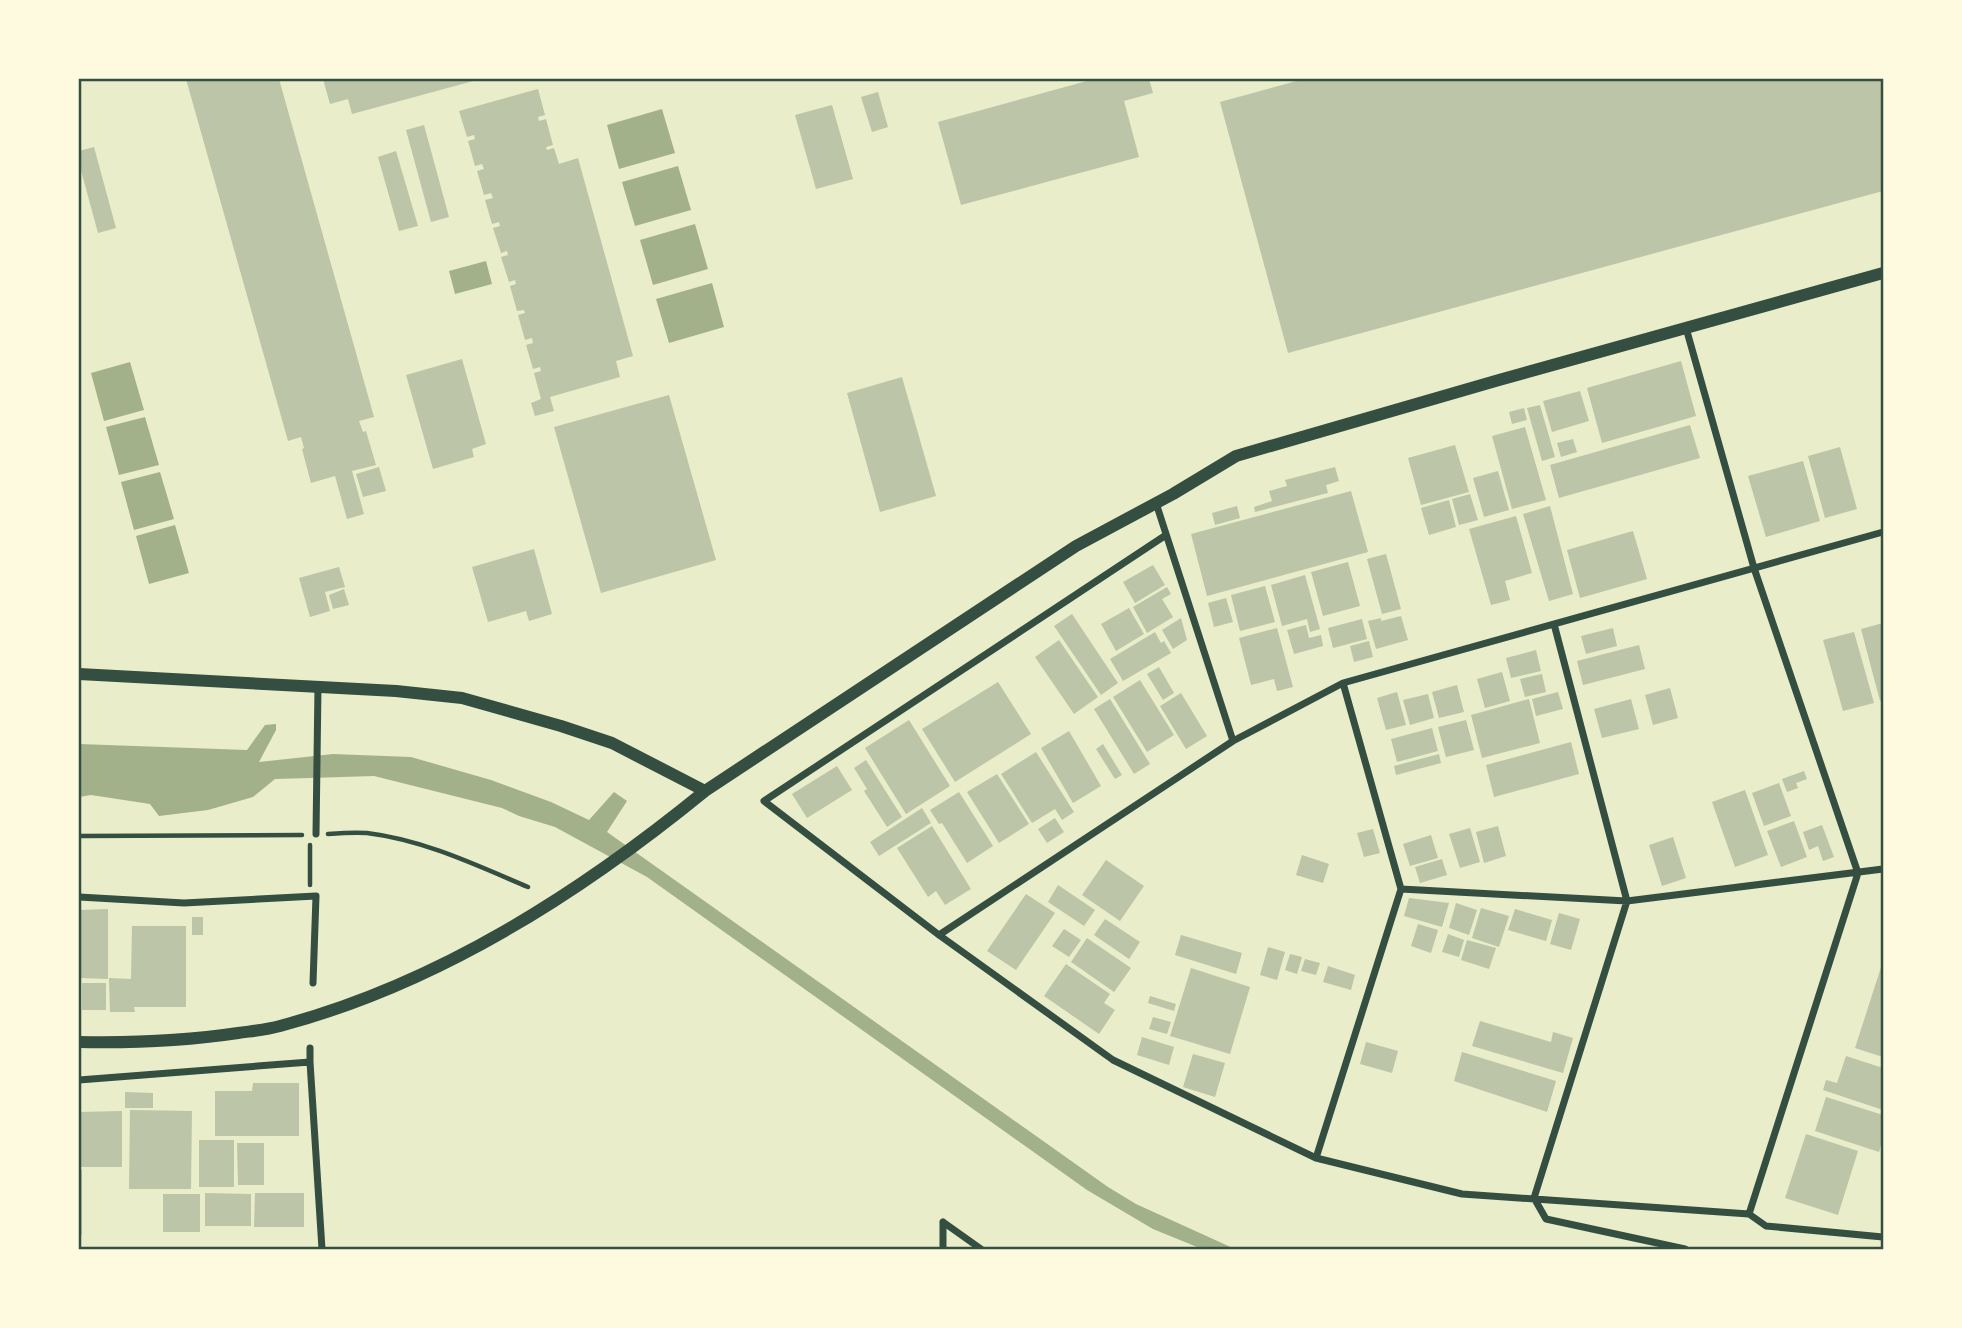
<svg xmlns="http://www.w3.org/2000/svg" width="1962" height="1328" viewBox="0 0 1962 1328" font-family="'Roboto Condensed',sans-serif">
<rect width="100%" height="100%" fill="#e9edc9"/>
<path fill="#a3b18a" d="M662,109L675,153L619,169L607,125Z
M678,166L691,210L635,226L622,182Z
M695,224L708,269L653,285L640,240Z
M486,261L492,284L455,294L449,271Z
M712,283L724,327L669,343L656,299Z
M130,362L144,410L104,421L91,373Z
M145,417L159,465L119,475L106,427Z
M160,472L174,519L134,530L121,482Z
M175,525L189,573L149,584L136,536Z
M276,724V730L259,762L333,754L411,757L491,780L551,802L589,820L614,792L627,801L607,832L1108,1187L1136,1204L1235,1249H1202L1153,1229L1087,1190L647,877L555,827L519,816L502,808L374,776L310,778L275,779L253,797L208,810L159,816L150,804L91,795L79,797V744L247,750L265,725Z"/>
<path fill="#bcc5a7" d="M186,79H279L374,417L359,421L363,432L366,431L376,465L352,471L364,514L347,519L335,476L311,483L302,449L304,448L301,437L288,441Z
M323,79H477V80L352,114L348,99L330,104Z
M1094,79H1149L1153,93L1124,101L1139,157L961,205L938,122Z
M1304,79H1883V191L1288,353L1220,102Z
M538,89L545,115L538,117L539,121L546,119L553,145L546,147L547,150L554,148L559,164L578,158L633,356L616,361L620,377L550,397L554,411L535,416L531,403L541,399L534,373L541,371L540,367L533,369L526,345L533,343L532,338L525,340L518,315L525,313L524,310L517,311L510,286L516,284L515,280L509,282L501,257L508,255L507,251L501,253L493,228L500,226L499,222L492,224L485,200L493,198L491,193L484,195L477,171L484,169L482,164L475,166L468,141L475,139L474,135L467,137L459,111Z
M878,92L888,127L872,132L861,97Z
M832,105L853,179L816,189L795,115Z
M424,125L449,217L431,222L406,130Z
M94,147L116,228L98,233L79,163V151Z
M396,151L418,226L399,231L378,157Z
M462,359L486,444L472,449L474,457L433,469L406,375Z
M1681,361L1696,416L1602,443L1587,388Z
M902,377L936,496L880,512L847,393Z
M1580,391L1589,421L1552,432L1543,401Z
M669,395L716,560L601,593L554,427Z
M1540,405L1555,457L1542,461L1527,408Z
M1524,408L1527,420L1512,424L1509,412Z
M1690,425L1700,458L1559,498L1550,465Z
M1525,427L1546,500L1512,509L1492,436Z
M1573,439L1577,452L1561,457L1557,443Z
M1455,445L1469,492L1421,505L1408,458Z
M1840,447L1857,509L1825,518L1808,456Z
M1803,461L1820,521L1766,537L1748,476Z
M379,467L386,491L363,497L356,474Z
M1335,467L1339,481L1326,485L1328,493L1255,512L1254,507L1272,501L1269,491L1287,486L1285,480Z
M1498,471L1509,510L1484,517L1473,478Z
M1351,491L1368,552L1207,596L1191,534Z
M1470,494L1478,520L1459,525L1452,499Z
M1449,500L1456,527L1429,535L1421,508Z
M1237,506L1240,518L1215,525L1212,513Z
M1550,506L1573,594L1549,601L1523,514Z
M1516,516L1532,573L1505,581L1510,600L1491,605L1469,529Z
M1633,531L1647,579L1580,598L1567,550Z
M534,549L552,614L529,621L526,611L488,622L472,567Z
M1386,554L1401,609L1382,614L1367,559Z
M1348,562L1360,606L1323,616L1311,572Z
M1153,565L1165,585L1135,603L1123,582Z
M339,567L345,587L325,592L330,611L310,617L299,578Z
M1305,575L1320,629L1310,632L1307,619L1282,626L1271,585Z
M1265,586L1275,622L1240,631L1231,595Z
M1167,587L1171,594L1162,599L1173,617L1147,633L1133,607Z
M344,589L349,605L333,609L329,595Z
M1226,598L1233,622L1214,627L1208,603Z
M1129,608L1144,634L1116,651L1101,624Z
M1072,614L1118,683L1101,695L1054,626Z
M1401,616L1408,640L1376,649L1368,621L1381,618V621Z
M1181,618L1187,640L1173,649L1162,630Z
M1362,619L1367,639L1333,648L1328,628Z
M1883,623V700L1880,701L1861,629Z
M1306,625L1309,638L1321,635L1323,646L1294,654L1287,630Z
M1277,628L1293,687L1277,691L1274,679L1251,685L1239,638Z
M1613,628L1617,646L1586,654L1581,636Z
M1155,632L1161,643L1164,641L1171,653L1123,681L1110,659Z
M1854,632L1874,703L1843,711L1823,640Z
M1059,640L1098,697L1074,714L1035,657Z
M1369,641L1373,657L1354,662L1350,646Z
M1639,645L1645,669L1583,685L1577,661Z
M1536,650L1541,671L1511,678L1506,658Z
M1159,667L1174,693L1163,700L1147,674Z
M1502,672L1510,701L1485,708L1477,679Z
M1542,674L1546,692L1525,697L1520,679Z
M1140,680L1174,735L1147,752L1113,697Z
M998,682L1031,734L955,782L922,729Z
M1457,685L1464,712L1439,718L1432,692Z
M1670,688L1678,718L1653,725L1645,695Z
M1397,692L1406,725L1386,730L1377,698Z
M1558,692L1563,709L1536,716L1532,699Z
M1181,693L1207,736L1186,749L1160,706Z
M1428,694L1434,718L1410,725L1403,700Z
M1110,699L1150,764L1134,774L1094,709Z
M1529,699L1540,743L1482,758L1471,715Z
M1631,699L1639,729L1602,738L1594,709Z
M909,720L950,786L906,814L865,748Z
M1466,720L1474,750L1446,757L1438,727Z
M1432,728L1438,751L1397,762L1391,739Z
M1069,731L1101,786L1073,803L1041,748Z
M1571,742L1579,774L1494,797L1486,765Z
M1103,744L1122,775L1115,779L1096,749Z
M1036,752L1074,812L1062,820L1055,809L1032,823L1001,774Z
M1439,754L1441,763L1396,775L1394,766Z
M866,760L902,817L887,827L864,791L867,789L854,768Z
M837,766L852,790L807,818L792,794Z
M1804,771L1807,779L1796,783L1798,788L1787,792L1782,779Z
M997,774L1029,824L999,843L967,792Z
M1779,783L1791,816L1764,826L1752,793Z
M1745,790L1768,855L1735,867L1712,802Z
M959,792L993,846L967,863L942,823L939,824L930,810Z
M922,808L931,823L879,856L870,842Z
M1055,818L1064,832L1047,843L1038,829Z
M1794,821L1807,857L1781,867L1767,831Z
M1822,825L1834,857L1823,861L1818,846L1809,850L1803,832Z
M932,826L971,889L945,905L936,891L928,897L897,848Z
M1498,826L1506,856L1484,863L1476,832Z
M1470,828L1480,862L1460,868L1449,834Z
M1373,829L1380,853L1364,857L1357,833Z
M1431,835L1438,858L1410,866L1403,844Z
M1673,837L1686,878L1662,886L1649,845Z
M1302,855L1329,864L1323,883L1296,875Z
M1442,859L1447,875L1420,883L1415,867Z
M1106,860L1144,886L1120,921L1082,895Z
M1058,885L1095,910L1084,926L1048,902Z
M1026,894L1055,913L1016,970L987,951Z
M1409,898L1449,903L1442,927L1404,916Z
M1456,903L1477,910L1469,935L1449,928Z
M1481,908L1509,916L1499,947L1472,938Z
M108,909V979L79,978V910Z
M1515,909L1552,920L1546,941L1508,930Z
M1559,913L1580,919L1571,950L1550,944Z
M192,917H203V935H192Z
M1105,919L1140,942L1129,959L1094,935Z
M1418,924L1438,930L1431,953L1411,946Z
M132,926H186V1007H134L135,1012H110L109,978L131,979Z
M1064,929L1081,940L1069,957L1052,946Z
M1448,934L1464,940L1459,957L1442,952Z
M1181,935L1242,953L1236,974L1175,955Z
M1087,938L1131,968L1114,992L1071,962Z
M1467,940L1496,948L1489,969L1461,960Z
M1268,947L1285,952L1277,980L1260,975Z
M1290,954L1302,957L1297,974L1285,970Z
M1305,959L1320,963L1316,975L1301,971Z
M1883,961V1057L1855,1048Z
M1066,964L1110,994L1104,1003L1115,1010L1099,1034L1044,996Z
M1328,966L1355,975L1351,990L1323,982Z
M1191,968L1250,987L1230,1054L1170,1036Z
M82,983H106V1010H82Z
M1150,996L1176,1004L1174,1011L1148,1003Z
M1153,1017L1171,1022L1167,1034L1149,1029Z
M1480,1021L1551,1042L1553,1032L1573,1038L1563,1073L1472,1046Z
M1142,1037L1174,1047L1169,1065L1137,1055Z
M1366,1042L1398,1051L1392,1073L1360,1064Z
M1462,1052L1556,1081L1547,1112L1454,1081Z
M1193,1054L1225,1063L1215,1097L1183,1087Z
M1846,1056L1883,1068V1110L1823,1090L1826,1080L1837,1083Z
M253,1083H299V1136H215V1091H252Z
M125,1092L153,1093V1108H125Z
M1826,1097L1883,1115V1138L1879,1152L1815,1131Z
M130,1110L192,1111L191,1189H129Z
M122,1111V1167H79V1112Z
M1806,1134L1858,1151L1838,1215L1785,1198Z
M199,1140H234V1187H199Z
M237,1143H264V1185H238Z
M79,1170H82V1235H79Z
M205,1193L251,1194V1226H205Z
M255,1193H304V1227H254Z
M163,1194H200V1232H163Z"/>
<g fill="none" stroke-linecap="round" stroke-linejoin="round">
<path stroke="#344e41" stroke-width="4.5" d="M328,834C341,833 355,832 367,833C424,840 476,865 528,887
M79,836L302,835
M310,885V845"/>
<path stroke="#344e41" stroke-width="7" d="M1686,328L1754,568L1858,873L1749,1214
M1156,503L1233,741
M1166,535L764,801L939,935L1113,1060L1316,1158L1462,1194L1749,1214L1766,1226L1883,1237
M1554,624L1627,901L1534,1198L1546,1219L1685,1249
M316,834L318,687
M1401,889L1627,901L1883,869
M79,897L184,903L316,896L313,983
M939,935L1233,741L1343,683L1883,532
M310,1062L322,1249
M79,1080L310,1062V1048
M1316,1158L1401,889L1343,683
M943,1222L981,1249
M943,1222V1249"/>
<path stroke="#344e41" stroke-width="12" d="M79,674L396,691L462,698L561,726L612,743L705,791
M79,1042C132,1043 185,1041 238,1033C252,1031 266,1030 280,1026C438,984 580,893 705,791L1076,546L1173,494L1236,456L1499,380L1883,273"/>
</g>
<rect width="1962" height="1328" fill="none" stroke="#fefae0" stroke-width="161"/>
<rect x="80" y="80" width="1802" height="1168" fill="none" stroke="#344e41" stroke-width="2.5"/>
</svg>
